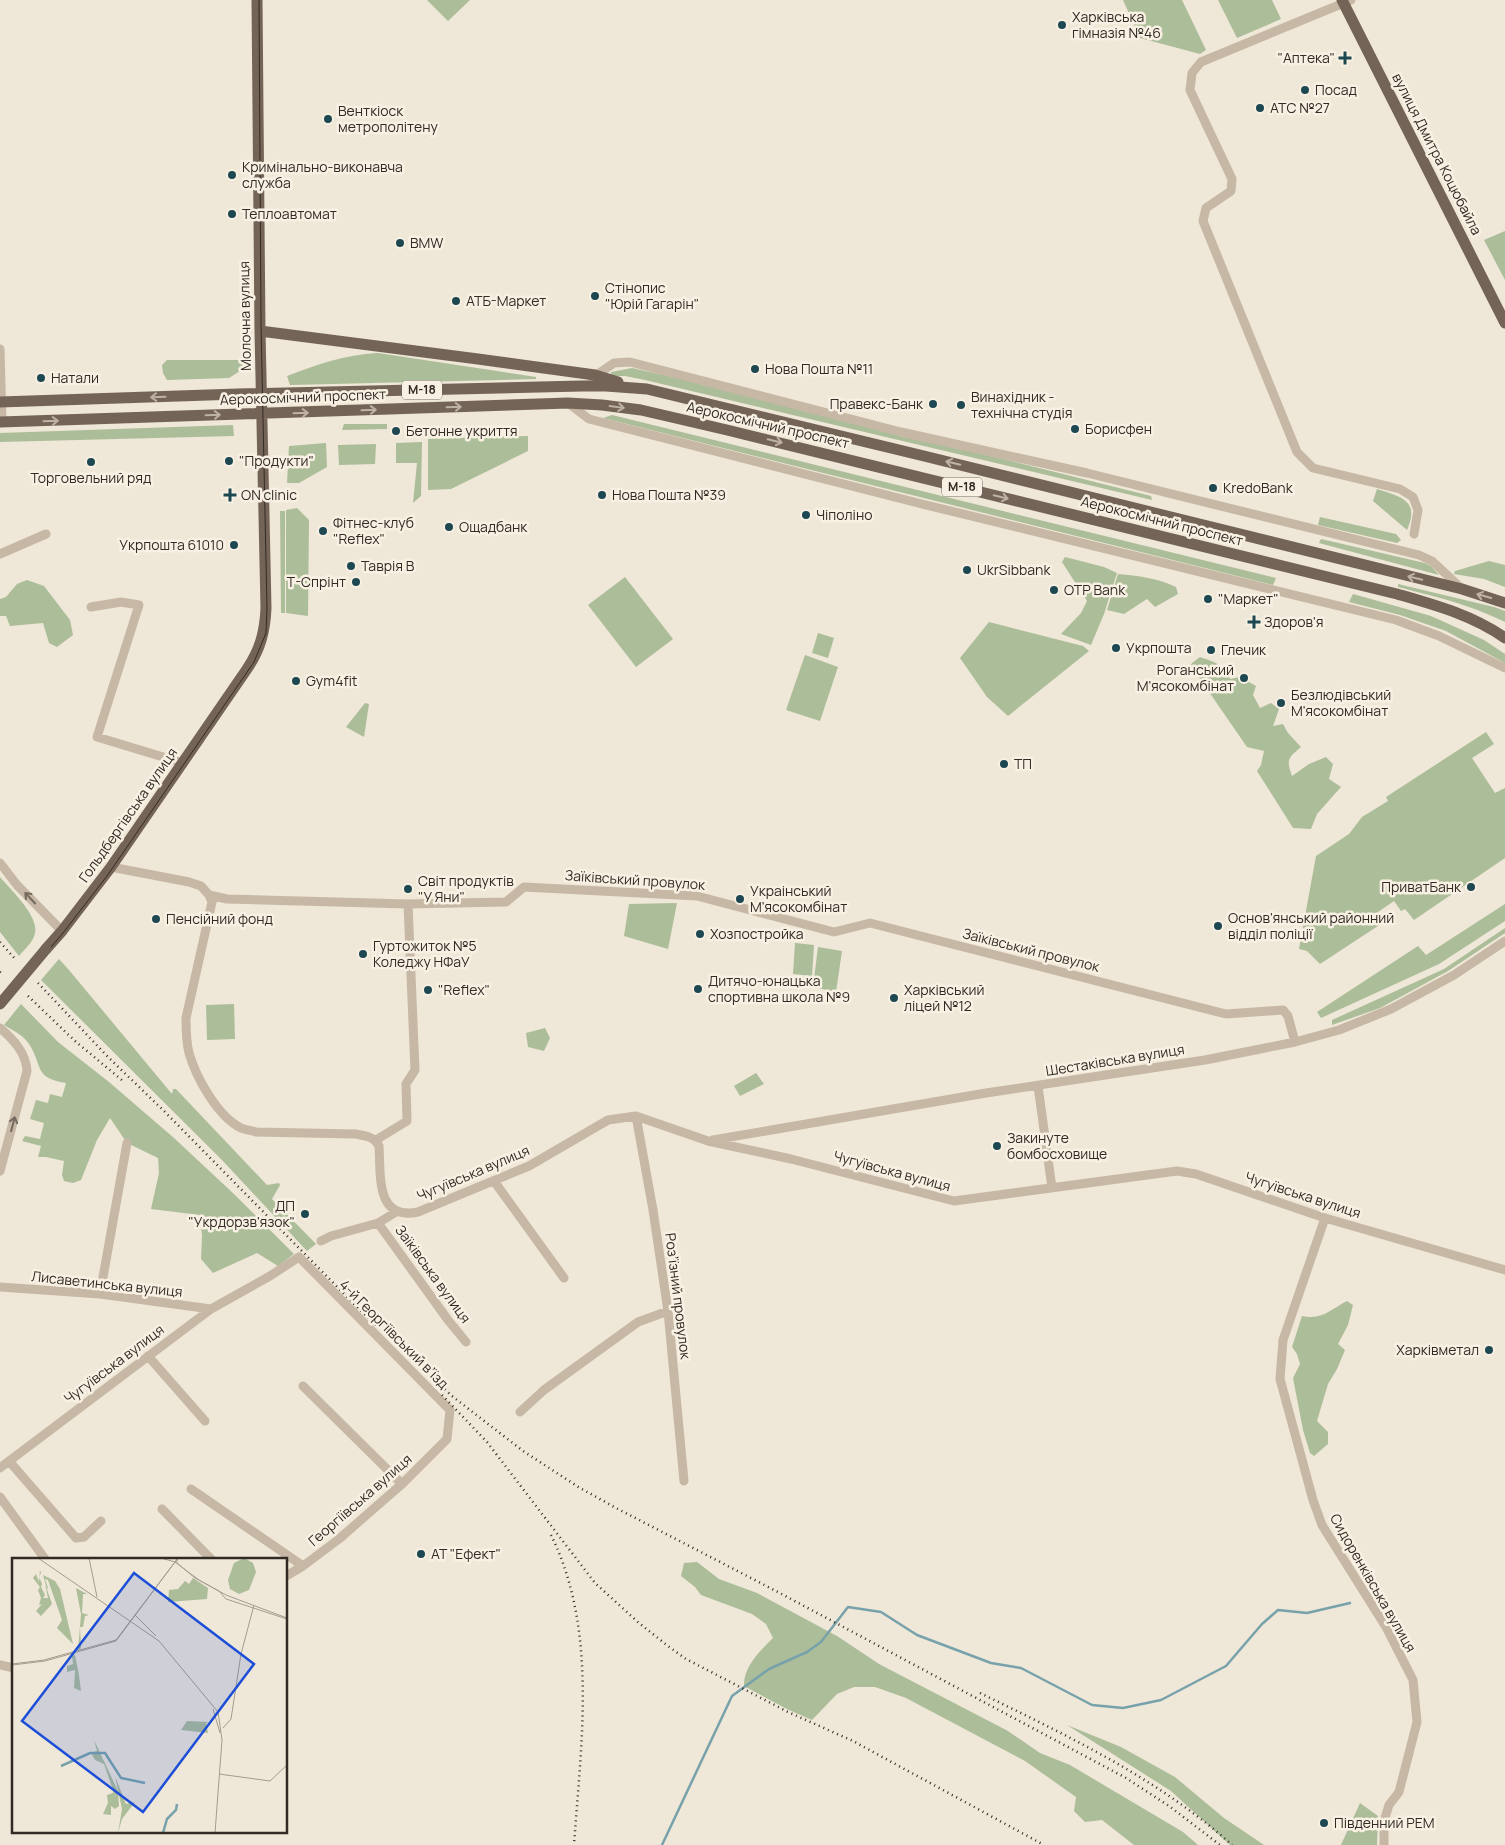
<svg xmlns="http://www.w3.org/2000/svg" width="1505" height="1845" viewBox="0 0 1505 1845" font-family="Manrope,sans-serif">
<rect width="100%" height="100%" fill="#efe7d7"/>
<path fill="#acbd99" d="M427,0H470L448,21Z
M1123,0H1182L1206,50L1200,54L1140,38Z
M1218,0H1272L1281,19L1237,38Z
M1505,231V280L1484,240Z
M378,353L536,377V379L290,385L287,376C318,364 344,355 378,353Z
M167,360H245L240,371L229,378L167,380L163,373L162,365Z
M632,368L700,383L1151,496L1152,500L645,380L625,376H611V372Z
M612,415L1276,578L1273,585L603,418Z
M344,424H387V429L342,430Z
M233,425L234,436L0,442V433Z
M528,436V451L451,489L428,490V439Z
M422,442L421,496L413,503L417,463H396V443Z
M326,443L327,467L299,483H287L289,446Z
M376,444L375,464L339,465L338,445Z
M1377,489C1401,497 1420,500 1407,530L1373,501Z
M297,508L309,520L308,616L286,613V510Z
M280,511H285V613H281Z
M1320,517L1396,534L1401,540L1397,543L1318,525Z
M1321,539L1425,563L1431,566L1439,575L1319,543Z
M1065,557L1104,567L1117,573L1104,614L1091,645L1061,634L1081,613L1087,601L1062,562Z
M1489,561L1505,565V587L1484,579L1454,574L1455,571Z
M1118,574C1138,576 1158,578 1176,587L1178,594L1155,607L1147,599L1124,614L1107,610Z
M625,577L673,639L636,667L588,605Z
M27,580L44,586L70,620L73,635L57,647L49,643L43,623L10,626L6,616H0V599L6,597L17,584Z
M1398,584L1494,607L1505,611V622C1468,604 1437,597 1398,587Z
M1353,594L1431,616L1484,640L1505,654V663L1446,631L1400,615L1349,602Z
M989,622L1083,646L1089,651L1008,716L987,697L960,658Z
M818,633L834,638L828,658L812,653Z
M805,655L838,667L820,721L786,710Z
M1200,657C1214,662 1224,664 1230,679L1240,677L1256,686L1253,695L1260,708L1271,703L1279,709L1273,726L1283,724L1288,733L1301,747C1288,758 1286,759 1292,776L1309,764L1326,757L1333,764L1329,779L1341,787L1317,814L1311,829L1293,828L1257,771L1261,765L1264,751L1247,747L1198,676L1187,671L1192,663Z
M365,703L369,704L364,737L346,727Z
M1486,732L1494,744L1472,758L1495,793L1505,788V858L1414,920L1405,909L1401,911L1394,901L1378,912L1384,922L1320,964L1307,951L1299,949L1316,856L1349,834L1362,817L1388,801L1386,797Z
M0,877C11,890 39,916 35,933C34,941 24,950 19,956L0,932Z
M677,903L668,949L624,936L629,904Z
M1505,904V921L1439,964L1321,1018L1317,1012L1418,946L1426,955Z
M1505,928V933L1448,971L1380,1008L1332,1025V1020L1444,969Z
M795,943L814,945L812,976L793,974Z
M818,947L842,951L836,992L813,987Z
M59,959L69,970L172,1094L173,1089H176L267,1185L279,1183L280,1185L272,1199L316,1244L307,1251L222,1160L41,980Z
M21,1004L58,1042L109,1082L174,1138L235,1195L294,1254L278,1266L257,1253L213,1273L201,1259L202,1236L200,1215L151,1209L159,1173L158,1158L127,1143L110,1118L97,1140L81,1180L73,1183L64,1181L62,1175L64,1161L46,1157H38L41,1146L22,1141L25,1136L40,1139L44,1123L30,1119L36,1100L48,1103L50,1094L62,1097L66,1083C33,1078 43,1065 29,1044C23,1035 14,1031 4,1025Z
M234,1004L235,1039L207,1040L206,1005Z
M545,1028L550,1038L544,1051L528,1047L526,1033Z
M756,1073L764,1084L740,1096L734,1086Z
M1347,1301L1353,1305L1348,1325L1338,1344L1345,1350L1337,1369L1328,1384L1317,1421L1328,1432V1444L1314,1456L1310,1453L1303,1430L1293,1378L1300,1364L1297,1354L1292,1347L1302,1316C1322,1320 1330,1310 1347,1301Z
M697,1562L719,1579L757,1593L837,1636L879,1664L1008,1731L1040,1753L1070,1765L1183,1832L1198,1845H1134L1102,1820L1085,1822L1074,1811L1076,1797L1025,1761L906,1698L875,1687H854L837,1694L812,1720L787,1709L744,1686C743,1667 761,1650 773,1638L766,1624L752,1614L701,1595L695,1587L681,1576L684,1563Z
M1067,1725L1121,1747L1175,1777L1224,1818L1264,1845H1230L1171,1791Z
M1360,1803L1378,1816L1377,1845H1341Z"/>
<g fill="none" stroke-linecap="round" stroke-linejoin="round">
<path stroke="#78a2ab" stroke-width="2.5" d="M662,1845L732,1696L769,1669L807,1652L821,1642L848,1607L881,1612L917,1635L991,1663L1021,1668L1092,1705L1123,1708L1161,1700L1226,1666L1262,1624L1278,1610L1307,1613L1350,1603"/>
<path stroke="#c6b8a4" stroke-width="9" d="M1351,0L1201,62L1192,73L1190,90L1232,179L1231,191L1206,208L1203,221L1297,452L1313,468L1400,489L1413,497L1418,510L1414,534
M0,349L2,422
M592,378L614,363L630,362L901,432L1087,473L1419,555L1432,561L1461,588
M568,403L589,419L918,503L1396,620L1439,636L1505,668
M0,554L46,534
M91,607L121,602L139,605L97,737L183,763
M0,863L17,885L62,931
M111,867L189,882L201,886L209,895L212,902L186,1018C186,1030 186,1041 189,1053C196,1077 217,1116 241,1128C245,1130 251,1130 256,1132L355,1134C365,1136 374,1136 379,1146C381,1175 375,1221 418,1212L529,1166L608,1120L636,1116L708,1141L791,1159L954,1201L1177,1171L1196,1174L1325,1218L1505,1270
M209,895L227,899L408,904L506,902L524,887L697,896L834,932L870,923L1226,1014L1283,1010L1288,1016L1295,1042
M0,1028C14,1040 26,1053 27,1071L0,1171
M1038,1086L1052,1188
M636,1116L653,1210L668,1311L684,1481
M376,1140L407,1121L406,1084L415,1070L408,904
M713,1140L986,1093L1205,1060L1295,1042L1339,1030L1391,1009L1454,975L1505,941
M494,1181L564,1278
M1325,1218L1283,1340L1280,1379L1313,1500L1322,1525L1386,1627L1413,1680L1417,1722L1399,1792L1389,1805L1384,1821V1845
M378,1223L448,1320L466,1342
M321,1241L331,1236L378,1223L396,1212
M0,1287L100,1294L211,1309
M100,1294L127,1143
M148,1356L205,1421
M303,1386L402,1484
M520,1412L544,1390L638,1322L668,1311
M9,1461L76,1538L84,1537L101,1521
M0,1468L211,1309L270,1276L299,1257L450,1410L447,1439L402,1484L339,1539L303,1566L286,1576
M191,1489L303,1566
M0,1497L45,1559
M162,1509L211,1559
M0,1665L14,1668"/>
<path stroke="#746457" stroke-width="11" d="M1342,0L1505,323
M260,331L478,359L595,375L618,382
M0,402L238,394L582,386H606L647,389L924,456L1462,589L1505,603
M0,422L568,403L602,405L641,410L727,430L1397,594C1435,605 1472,615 1505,638
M46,949L62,931L111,867L247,669C260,650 265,632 266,608L260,331L257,0"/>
<path stroke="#322b25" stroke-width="1" d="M0,1007L63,933L107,876L254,662L266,633L267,608L261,324L259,0"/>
<path stroke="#322b25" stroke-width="2.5" stroke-dasharray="1 4" stroke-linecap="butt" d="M0,942L16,960
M0,972L4,975
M38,983L108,1057L164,1111L358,1308L452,1396L523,1451L580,1488L618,1509L776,1591L1126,1778L1169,1806L1220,1845
M28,996L75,1041L123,1081
M442,1395L487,1442L595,1583L639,1623L668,1646L686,1659L788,1712L853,1741L1044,1845
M551,1535C598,1630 581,1743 574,1845
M980,1693C1068,1736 1159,1779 1232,1845"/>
<path stroke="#746457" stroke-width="11" d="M0,1004L46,949"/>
</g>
<defs><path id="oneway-shaft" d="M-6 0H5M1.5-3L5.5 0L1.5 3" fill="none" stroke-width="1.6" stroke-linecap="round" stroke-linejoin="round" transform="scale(1.25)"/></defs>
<g stroke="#bdb2a4">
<use href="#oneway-shaft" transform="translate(158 397) rotate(178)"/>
<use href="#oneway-shaft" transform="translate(454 407) rotate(-2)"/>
<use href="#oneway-shaft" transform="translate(617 407) rotate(8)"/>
<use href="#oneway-shaft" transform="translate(369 410) rotate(-2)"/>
<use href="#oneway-shaft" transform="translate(301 413) rotate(-2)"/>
<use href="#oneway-shaft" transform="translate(213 415) rotate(-2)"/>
<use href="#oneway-shaft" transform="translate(51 421) rotate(-2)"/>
<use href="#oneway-shaft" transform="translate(775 441) rotate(14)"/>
<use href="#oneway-shaft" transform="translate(953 463) rotate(-166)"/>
<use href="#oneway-shaft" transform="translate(1001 497) rotate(14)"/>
<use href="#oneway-shaft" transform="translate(1415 578) rotate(-166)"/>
<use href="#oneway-shaft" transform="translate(1484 596) rotate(-164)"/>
</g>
<g stroke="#756a5e">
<use href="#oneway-shaft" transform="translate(30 898) rotate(-133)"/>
<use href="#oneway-shaft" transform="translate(13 1124) rotate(-75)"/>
</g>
<g fill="#1d4751" stroke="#f8f1e3" stroke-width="2">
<circle cx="1062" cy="25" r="5"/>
<path d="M1342.5 50.5h5v5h5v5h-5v5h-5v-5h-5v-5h5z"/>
<circle cx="1305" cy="90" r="5"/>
<circle cx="1260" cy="108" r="5"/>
<circle cx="328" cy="119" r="5"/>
<circle cx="232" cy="175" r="5"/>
<circle cx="232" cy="214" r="5"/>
<circle cx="400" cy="243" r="5"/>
<circle cx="595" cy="296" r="5"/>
<circle cx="456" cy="301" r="5"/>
<circle cx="755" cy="369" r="5"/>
<circle cx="41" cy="378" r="5"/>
<circle cx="933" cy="404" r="5"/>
<circle cx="961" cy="405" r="5"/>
<circle cx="1075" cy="429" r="5"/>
<circle cx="396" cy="431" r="5"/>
<circle cx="229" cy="461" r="5"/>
<circle cx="91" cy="462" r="5"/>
<circle cx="1213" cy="488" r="5"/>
<path d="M227.5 487.5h5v5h5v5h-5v5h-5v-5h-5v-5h5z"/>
<circle cx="602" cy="495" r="5"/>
<circle cx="806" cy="515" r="5"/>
<circle cx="449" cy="527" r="5"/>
<circle cx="323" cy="531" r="5"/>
<circle cx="234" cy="545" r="5"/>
<circle cx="351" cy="566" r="5"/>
<circle cx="967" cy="570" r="5"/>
<circle cx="356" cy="582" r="5"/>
<circle cx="1054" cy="590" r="5"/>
<circle cx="1208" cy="599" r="5"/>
<path d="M1251.5 614.5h5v5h5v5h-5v5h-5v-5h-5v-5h5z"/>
<circle cx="1116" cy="648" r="5"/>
<circle cx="1211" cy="650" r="5"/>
<circle cx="1244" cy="678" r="5"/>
<circle cx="296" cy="681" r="5"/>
<circle cx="1281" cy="703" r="5"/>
<circle cx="1004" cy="764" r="5"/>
<circle cx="1471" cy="887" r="5"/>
<circle cx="408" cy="889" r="5"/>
<circle cx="740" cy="899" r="5"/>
<circle cx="156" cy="919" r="5"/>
<circle cx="1218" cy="926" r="5"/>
<circle cx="700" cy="934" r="5"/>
<circle cx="363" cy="954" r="5"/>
<circle cx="698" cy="989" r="5"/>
<circle cx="428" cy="990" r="5"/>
<circle cx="894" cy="998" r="5"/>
<circle cx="997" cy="1146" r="5"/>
<circle cx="305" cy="1214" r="5"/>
<circle cx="1489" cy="1350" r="5"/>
<circle cx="421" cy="1554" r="5"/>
<circle cx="1324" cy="1823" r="5"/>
</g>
<g text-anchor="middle" stroke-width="5" stroke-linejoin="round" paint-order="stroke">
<g fill="#f8f1e3" stroke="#6d665e" stroke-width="1">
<rect x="402" y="380.5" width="40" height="19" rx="4"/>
<rect x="942" y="477.5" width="40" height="19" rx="4"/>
</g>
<g font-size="12" font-weight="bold" fill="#322b25">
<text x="422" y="394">М-18</text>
<text x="962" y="491">М-18</text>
</g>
<g font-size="14" fill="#322b25" stroke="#f8f1e3" text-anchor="start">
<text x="1072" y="22">Харківська<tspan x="1072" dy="16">гімназія №46</tspan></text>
<text x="1335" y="63" text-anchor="end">"Аптека"</text>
<text x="1315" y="95">Посад</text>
<text x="1270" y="113">АТС №27</text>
<text x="338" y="116">Венткіоск<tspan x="338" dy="16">метрополітену</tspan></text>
<text x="242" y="172">Кримінально-виконавча<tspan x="242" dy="16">служба</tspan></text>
<text x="242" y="219">Теплоавтомат</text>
<text x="410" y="248">BMW</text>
<text x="605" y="293">Стінопис<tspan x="605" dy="16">"Юрій Гагарін"</tspan></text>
<text x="466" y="306">АТБ-Маркет</text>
<text x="765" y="374">Нова Пошта №11</text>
<text x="51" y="383">Натали</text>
<text x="971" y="402">Винахідник -<tspan x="971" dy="16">технічна студія</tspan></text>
<text x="923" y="409" text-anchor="end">Правекс-Банк</text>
<text x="1085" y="434">Борисфен</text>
<text x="406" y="436">Бетонне укриття</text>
<text x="239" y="466">"Продукти"</text>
<text x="91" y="483" text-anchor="middle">Торговельний ряд</text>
<text x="1223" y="493">KredoBank</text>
<text x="241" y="500">ON clinic</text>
<text x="612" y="500">Нова Пошта №39</text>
<text x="816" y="520">Чіполіно</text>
<text x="333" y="528">Фітнес-клуб<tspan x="333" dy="16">"Reflex"</tspan></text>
<text x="459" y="532">Ощадбанк</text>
<text x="224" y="550" text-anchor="end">Укрпошта 61010</text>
<text x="361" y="571">Таврія В</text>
<text x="977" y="575">UkrSibbank</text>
<text x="346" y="587" text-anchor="end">Т-Спрінт</text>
<text x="1064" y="595">OTP Bank</text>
<text x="1218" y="604">"Маркет"</text>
<text x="1264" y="627">Здоров'я</text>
<text x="1126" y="653">Укрпошта</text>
<text x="1221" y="655">Глечик</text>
<text x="1234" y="675" text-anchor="end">Роганський<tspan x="1234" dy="16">М'ясокомбінат</tspan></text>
<text x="306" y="686">Gym4fit</text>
<text x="1291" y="700">Бeзлюдівський<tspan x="1291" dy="16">М'ясокомбінат</tspan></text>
<text x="1014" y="769">ТП</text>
<text x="418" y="886">Світ продуктів<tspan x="418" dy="16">"У Яни"</tspan></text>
<text x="1461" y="892" text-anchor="end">ПриватБанк</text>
<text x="750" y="896">Украінський<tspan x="750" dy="16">М'ясокомбінат</tspan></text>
<text x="1228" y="923">Основ'янський районний<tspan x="1228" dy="16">відділ поліції</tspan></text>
<text x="166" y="924">Пенсійний фонд</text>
<text x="710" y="939">Хозпостройка</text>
<text x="373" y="951">Гуртожиток №5<tspan x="373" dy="16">Коледжу НФаУ</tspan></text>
<text x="708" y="986">Дитячо-юнацька<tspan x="708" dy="16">спортивна школа №9</tspan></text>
<text x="438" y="995">"Reflex"</text>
<text x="904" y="995">Харківський<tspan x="904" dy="16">ліцей №12</tspan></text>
<text x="1007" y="1143">Закинуте<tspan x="1007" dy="16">бомбосховище</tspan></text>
<text x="295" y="1211" text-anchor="end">ДП<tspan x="295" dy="16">"Укрдорзв'язок"</tspan></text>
<text x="1479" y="1355" text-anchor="end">Харківметал</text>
<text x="431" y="1559">АТ "Ефект"</text>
<text x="1334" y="1828">Південний РЕМ</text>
</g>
<g font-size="14" fill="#322b25" stroke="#f8f1e3">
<text transform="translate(1437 154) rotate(63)" y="5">вулиця Дмитра Коцюбайла</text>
<text transform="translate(245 316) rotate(-91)" y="5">Молочна вулиця</text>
<text transform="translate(303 397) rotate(-2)" y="5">Аерокосмічний проспект</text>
<text transform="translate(768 425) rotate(13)" y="5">Аерокосмічний проспект</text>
<text transform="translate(1162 521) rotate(14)" y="5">Аерокосмічний проспект</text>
<text transform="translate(128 815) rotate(-55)" y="5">Гольдбергівська вулиця</text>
<text transform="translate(635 880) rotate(4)" y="5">Заїківський провулок</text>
<text transform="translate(1031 950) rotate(14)" y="5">Заїківський провулок</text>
<text transform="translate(1115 1060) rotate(-9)" y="5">Шестаківська вулиця</text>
<text transform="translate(892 1171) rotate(15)" y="5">Чугуївська вулиця</text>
<text transform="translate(473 1173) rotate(-23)" y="5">Чугуївська вулиця</text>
<text transform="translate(1303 1195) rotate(18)" y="5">Чугуївська вулиця</text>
<text transform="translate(433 1274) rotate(54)" y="5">Заїківська вулиця</text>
<text transform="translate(107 1284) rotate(6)" y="5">Лисаветинська вулиця</text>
<text transform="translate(678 1296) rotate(83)" y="5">Роз’їзний провулок</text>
<text transform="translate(394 1334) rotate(45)" y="5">4-й Георгіївський в’їзд</text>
<text transform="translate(114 1364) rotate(-37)" y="5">Чугуївська вулиця</text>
<text transform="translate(360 1500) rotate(-41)" y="5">Георгіївська вулиця</text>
<text transform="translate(1373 1583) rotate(60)" y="5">Сидоренківська вулиця</text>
</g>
</g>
<g transform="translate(12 1558)">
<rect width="275" height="275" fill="#efe7d7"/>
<path d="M232,0L241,5L244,14L237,32L227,36L218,31L216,22L222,5ZM28,12L29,15L27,19L30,26L29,29L33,37L31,40H36L33,26L40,46L29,58L24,53L30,46L27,47L29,40L26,32L28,29L21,20L24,16L27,24ZM31,17L43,23L48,31L61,86L45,70L50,62L36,22L33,21L36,30L35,31ZM181,20L196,30L195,41L156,44L157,32L166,31L173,23L177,26ZM64,30L75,36H71L70,55L77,57L73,58L71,69H68L69,90L66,93L69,56ZM63,97L67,117L69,133L62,130L63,112L55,114V108L61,106L60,98ZM175,163L197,164L194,165L196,175L169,172ZM82,182L106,233L107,248L103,251L99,248V257L91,256L96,245L95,237L101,235V232L92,206L83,202L79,195L85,193ZM103,218L114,246L123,244L110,261L106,275L110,251Z" fill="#acbd99"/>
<path fill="none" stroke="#78a2ab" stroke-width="2.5" d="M49,208L78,195H93L109,220L133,225M151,275L155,261L164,252L165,246"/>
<path fill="none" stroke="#a39c90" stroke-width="1" d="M26,0L147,83L206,154L210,182L203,275M77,0L85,39M149,0L163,4L187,22L214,37L275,60M165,1V5L183,20L207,33L214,41L275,61M123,57L144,78M0,106L32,102L104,82L166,0M0,107L33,103L104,83L166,0M201,151L208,175M211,170L219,161L229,96L242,47M207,216L258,223L275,207"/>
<path fill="#1d4ed8" fill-opacity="0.15" stroke="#1d4ed8" stroke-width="2.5" d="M122,15L242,106L131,254L10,163Z"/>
<rect width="275" height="275" fill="none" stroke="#322b25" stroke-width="2.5"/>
</g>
</svg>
